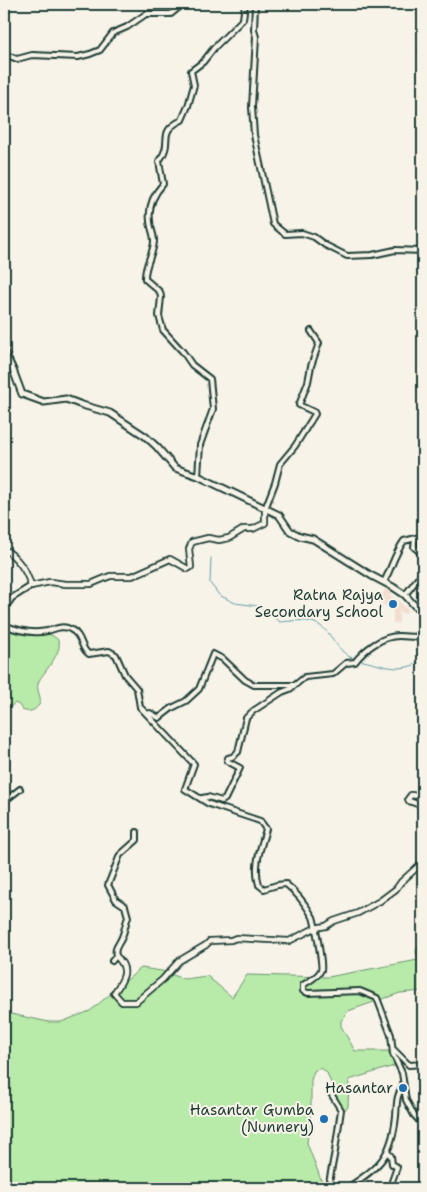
<svg xmlns="http://www.w3.org/2000/svg" width="427" height="1192" viewBox="0 0 427 1192" font-family="'Shantell Sans',sans-serif">
<rect width="100%" height="100%" fill="#f7f3e8"/>
<filter id="ink" filterUnits="userSpaceOnUse"><feTurbulence type="fractalNoise" baseFrequency=".02" numOctaves="2"/><feDisplacementMap in="SourceGraphic" scale="10" xChannelSelector="R" yChannelSelector="G"/><feConvolveMatrix kernelMatrix="1 2 1 2 8 2 1 2 1" color-interpolation-filters="sRGB"/></filter>
<g filter="url(#ink)">
<path fill="#f2dfd0" d="M387,585L393,589L390,596L398,600L409,611L405,614L399,612V623H393V611L381,603L380,599Z"/>
<path fill="#b8eaaa" stroke="#6c946f" d="M4,628C16,630 49,630 57,639C66,648 45,671 40,679C33,690 44,697 39,705C34,711 29,713 22,710L19,705L15,703L10,707L4,708V688L9,687L10,680L4,670Z
M423,937V991L400,993L348,1011L341,1021V1026L355,1051H388L397,1065L349,1080L348,1107L342,1112L327,1073L321,1068L314,1071L311,1080V1108L307,1143L323,1185L322,1188H4V1009L11,1014L49,1022H61L90,1011L141,968L162,971L184,979L207,976L232,997L247,975L328,977L418,960L416,951Z"/>
<g fill="none" stroke-linecap="round" stroke-linejoin="round">
<path stroke="#639ba7" stroke-width="1" d="M211,558L210,583L219,595L235,603L258,606L280,622C291,621 304,619 315,623C333,630 336,654 355,659
M359,660C383,665 401,675 423,660"/>
<defs>
<path id="minor" d="M255,4L254,30L256,37L252,107L254,135L273,224L285,234L302,233L314,237L325,245L347,256L372,255L395,250L423,251
M422,51L423,50
M4,54L17,59L32,55L78,57L90,54L100,50L113,33L127,27L146,14H171L183,4
M198,476L200,445L213,409L210,379L192,365L183,352L163,330L159,316L161,297L160,292L145,279C144,265 154,253 154,241C154,234 150,227 150,221C148,206 153,195 163,184L159,161C175,141 155,133 182,120L188,106L194,85L191,71L203,62L214,48L243,19L245,4
M265,509L275,483L280,464L295,446L315,414L314,412L299,405L308,382L311,366L319,343L311,331
M384,582C391,569 395,553 404,541L420,537L423,534V521
M405,595L422,573L421,553L414,547L415,538
M4,610L12,598L31,586
M4,625C16,630 33,634 47,631C55,629 62,625 70,629C83,635 80,649 89,654L109,651L116,655L125,675L137,689L140,707L194,764L185,789L209,804L260,821L266,829C261,848 253,865 259,885L264,889L277,885L286,884C297,893 306,905 313,917C315,923 323,965 321,970C318,977 309,981 303,985V991L308,993L360,991L377,998L391,1035L393,1054L402,1073L406,1100L414,1115L423,1125
M147,714L150,713L159,718L172,708L186,701L199,689L213,654L223,659L245,680L254,685H294
M202,798L208,797L222,801L225,799L240,768L227,761L228,758L232,757L238,752L246,718L253,711L282,692L290,689L305,677L333,674L346,663L355,662C365,649 382,636 399,636C408,636 414,638 423,636
M6,800L20,789
M112,961L116,956C114,947 119,945 122,937C125,930 125,924 128,917L125,906L116,900L108,885L120,855L137,840V832
M393,1049L409,1065L423,1064
M387,1152L391,1156L392,1164L397,1167L390,1187
M328,1188L335,1151L341,1110L330,1092
M347,1188C380,1167 392,1156 396,1116C397,1105 396,1095 403,1086"/>
<path id="tertiary" d="M4,549C17,557 27,571 31,586L50,582L66,584H91L110,576H132L170,559L188,569L191,567L189,549L192,542L208,538L219,540L229,538L244,529H253L265,523V509
M423,797L411,795L408,799L409,801L423,806
M116,956C130,969 124,979 114,993L122,1002H136L163,979L179,961L206,945L210,941L231,940L236,938L289,941L315,928L326,926L334,921L358,913L380,901L396,889L401,882L423,862"/>
<path id="secondary" d="M4,351L13,370L22,394L44,402L66,399L82,405L110,413L145,436L157,447L175,468L198,476L279,515L290,531L300,536L313,539L372,576L393,587L405,595L415,606L423,609"/>
</defs>
<use href="#minor" stroke="#1f3d34" stroke-width="8"/>
<use href="#tertiary" stroke="#1f3d34" stroke-width="8"/>
<use href="#secondary" stroke="#1f3d34" stroke-width="9"/>
<use href="#minor" stroke="#f7f3e8" stroke-width="4"/>
<use href="#tertiary" stroke="#f7f3e8" stroke-width="4.5"/>
<use href="#secondary" stroke="#f7f3e8" stroke-width="5"/>
</g>
</g>
<g fill="#1f6fb2" stroke="#f7f3e8" stroke-width="2">
<circle cx="393" cy="604" r="5"/>
<circle cx="403" cy="1088" r="5"/>
<circle cx="324" cy="1119" r="5"/>
</g>
<g text-anchor="middle" stroke-width="4" stroke-linejoin="round" paint-order="stroke">
<g font-size="15" fill="#1f3d34" stroke="#f7f3e8" text-anchor="end">
<text x="383" y="600">Ratna Rajya<tspan x="383" dy="17">Secondary School</tspan></text>
<text x="393" y="1093">Hasantar</text>
<text x="314" y="1115">Hasantar Gumba<tspan x="314" dy="17">(Nunnery)</tspan></text>
</g>
</g>
<rect width="427" height="1192" fill="none" stroke="#f7f3e8" stroke-width="20"/>
<rect x="10" y="10" width="407" height="1172" fill="none" stroke="#1f3d34" stroke-width="2" filter="url(#ink)"/>
</svg>
